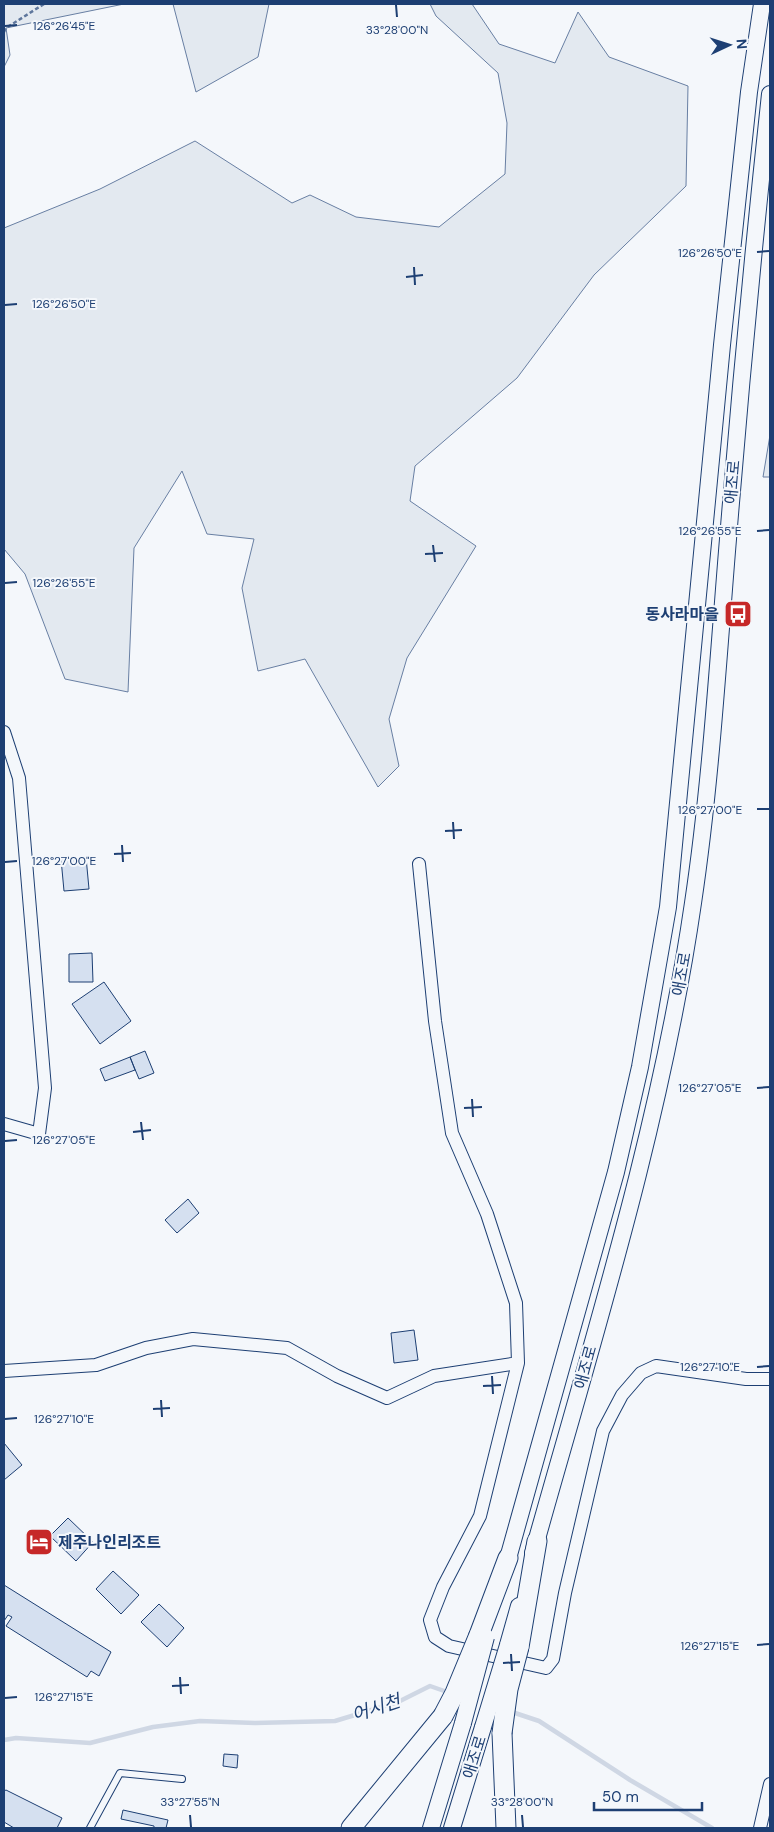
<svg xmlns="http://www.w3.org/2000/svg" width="774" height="1832" viewBox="0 0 774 1832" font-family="'DM Sans','Noto Sans KR',sans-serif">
<rect width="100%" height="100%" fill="#f4f7fb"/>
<path fill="#e3e9f0" stroke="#687fa3" d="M4,4H124L6,28L10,55L4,67Z
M173,4H269L258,57L196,92Z
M430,4H472L499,44L555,63L578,12L609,57L688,86L686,186L594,275L517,378L415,466L410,501L476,546L407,658L389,719L399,766L378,787L305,659L258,671L242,588L254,539L207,534L182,471L134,548L128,692L65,679L25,574L4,549V228L100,189L195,141L292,203L310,195L356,217L439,227L505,174L507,123L498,73L436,16Z
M770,435V477H763Z"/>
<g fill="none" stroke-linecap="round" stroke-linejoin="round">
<path stroke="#cfd7e4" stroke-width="4.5" d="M509,1711L539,1721L630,1780L712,1828
M4,1740L16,1738L90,1743L153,1727L200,1721L255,1723L335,1721L398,1702L430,1686L450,1693"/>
</g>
<path fill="#d5e0f0" stroke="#1d3f73" d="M86,857L89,889L64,891L61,859Z
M92,953L93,982H69V954Z
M104,982L131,1021L100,1044L72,1004Z
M145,1051L154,1073L139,1079L130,1057Z
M130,1057L135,1070L105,1081L100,1069Z
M188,1199L199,1213L177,1233L165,1220Z
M414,1330L418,1360L394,1363L391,1333Z
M4,1443L22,1465L4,1480Z
M68,1518L93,1542L76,1561L50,1536Z
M113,1571L139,1595L121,1614L96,1589Z
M4,1585L111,1652L99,1676L91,1671L87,1677L6,1626L12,1617L8,1615L4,1621Z
M159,1604L184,1628L167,1647L141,1622Z
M224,1754L238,1755L237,1768L223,1766Z
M6,1790L62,1818L57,1828H14L4,1822V1791Z
M123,1810L168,1820L166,1828H154V1826L121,1819Z"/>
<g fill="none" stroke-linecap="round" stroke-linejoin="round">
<defs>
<path id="service" d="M90,1828L120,1773L182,1779"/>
<path id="minor" d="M4,732L19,778L45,1088L39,1134L4,1124
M419,864L435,1021L452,1133L487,1214L516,1303L518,1363L480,1516L443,1587L430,1620L435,1637L449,1646L546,1668L553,1659L565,1593L603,1431L622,1395L641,1373L656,1366L746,1379H770
M4,1371L96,1365L146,1348L193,1339L287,1348L337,1376L387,1398L434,1376L518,1363
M760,1828L770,1784"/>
<path id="tertiary" d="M533,1553C593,1339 661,1124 693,903C711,782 718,660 728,539C740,390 754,242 770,94
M505,1569L616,1172L640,1067L668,907L722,345L749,92L762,4
M508,1645L519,1606
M431,1828L463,1723
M452,1828L483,1727"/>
<path id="secondary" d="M479,1635L508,1558
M519,1647L537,1541
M502,1733L506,1828
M351,1828L443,1716"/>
</defs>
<use href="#service" stroke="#1d3f73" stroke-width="8"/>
<use href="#minor" stroke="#1d3f73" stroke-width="14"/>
<use href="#tertiary" stroke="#1d3f73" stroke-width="18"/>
<use href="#secondary" stroke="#1d3f73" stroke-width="21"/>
<path stroke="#5e769c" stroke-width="2.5" stroke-dasharray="4 2.5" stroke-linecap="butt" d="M4,32L6,28L44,4"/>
<use href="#service" stroke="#f4f7fb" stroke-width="6"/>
<use href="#minor" stroke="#f4f7fb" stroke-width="12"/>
<use href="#tertiary" stroke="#f4f7fb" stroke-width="16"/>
<use href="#secondary" stroke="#f4f7fb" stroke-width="19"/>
<defs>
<path id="tertiary-bridge" d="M463,1723L486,1637
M483,1727L508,1645"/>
<path id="secondary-bridge" d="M443,1716L455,1693L479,1635
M502,1733L508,1689L519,1647"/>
</defs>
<use href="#tertiary-bridge" stroke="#1d3f73" stroke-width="18" stroke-linecap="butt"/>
<use href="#secondary-bridge" stroke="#1d3f73" stroke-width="21" stroke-linecap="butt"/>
<use href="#tertiary-bridge" stroke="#f4f7fb" stroke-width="16"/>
<use href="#secondary-bridge" stroke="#f4f7fb" stroke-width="19"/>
</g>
<path fill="none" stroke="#1d3f73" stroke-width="2" d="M396,5L397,17M5,26L17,25M757,252L769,251M414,267L415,285M406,277L423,275M5,305L17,304M757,531L769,530M433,545L435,562M425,554L443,553M5,583L17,582M757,809H769M453,822L454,839M445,831L462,830M122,845L123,862M114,854L131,853M5,862L17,861M757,1088L769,1087M472,1099L473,1117M464,1108L482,1107M141,1122L143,1140M133,1132L151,1130M5,1141L17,1140M757,1367L769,1366M492,1376L493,1394M483,1386L501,1385M161,1400L162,1417M153,1409L170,1408M5,1419L17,1418M757,1645L769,1644M511,1654L512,1671M503,1663L520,1662M180,1677L181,1694M172,1686L189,1685M5,1698L17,1697M190,1815L191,1827M522,1815L523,1827"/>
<defs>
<symbol id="bus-square" viewBox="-11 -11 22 22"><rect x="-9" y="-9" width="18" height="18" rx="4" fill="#c62828" stroke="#f4f7fb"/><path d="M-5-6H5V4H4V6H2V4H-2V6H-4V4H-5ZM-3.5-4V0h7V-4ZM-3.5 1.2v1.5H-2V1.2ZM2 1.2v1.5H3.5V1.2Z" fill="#fff"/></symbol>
<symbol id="hotel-square" viewBox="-11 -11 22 22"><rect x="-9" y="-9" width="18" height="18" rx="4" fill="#c62828" stroke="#f4f7fb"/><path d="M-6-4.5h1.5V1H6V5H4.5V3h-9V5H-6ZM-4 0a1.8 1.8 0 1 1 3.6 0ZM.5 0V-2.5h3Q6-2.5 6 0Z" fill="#fff"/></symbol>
</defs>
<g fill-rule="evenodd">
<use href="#bus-square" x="722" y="598" width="32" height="32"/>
<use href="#hotel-square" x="23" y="1526" width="32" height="32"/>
</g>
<g text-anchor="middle" stroke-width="4" stroke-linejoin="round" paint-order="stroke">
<g font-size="16" fill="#1d3f73" stroke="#f4f7fb">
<text transform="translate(732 482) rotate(-85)" y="6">애조로</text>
<text transform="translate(681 974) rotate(-80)" y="6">애조로</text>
<text transform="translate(585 1367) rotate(-75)" y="6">애조로</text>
<text transform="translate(474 1757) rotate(-73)" y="6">애조로</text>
</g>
<g font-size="16" font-weight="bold" fill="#1d3f73" stroke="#f4f7fb" text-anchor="end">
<text x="719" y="620">동사라마을</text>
<text x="58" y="1548" text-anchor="start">제주나인리조트</text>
</g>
<g font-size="18" font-style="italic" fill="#1d3f73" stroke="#f4f7fb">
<text transform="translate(376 1708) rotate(-18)" y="6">어시천</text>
</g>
</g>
<g font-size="12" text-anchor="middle" fill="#1d3f73" stroke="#f4f7fb" stroke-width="4" stroke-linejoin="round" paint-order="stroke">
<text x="64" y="30">126°26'45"E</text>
<text x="397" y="34">33°28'00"N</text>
<text x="710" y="257">126°26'50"E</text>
<text x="64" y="308">126°26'50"E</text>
<text x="710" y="535">126°26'55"E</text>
<text x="64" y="587">126°26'55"E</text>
<text x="710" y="814">126°27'00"E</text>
<text x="64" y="865">126°27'00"E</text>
<text x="710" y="1092">126°27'05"E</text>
<text x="64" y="1144">126°27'05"E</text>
<text x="710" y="1371">126°27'10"E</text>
<text x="64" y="1423">126°27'10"E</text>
<text x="710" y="1650">126°27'15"E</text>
<text x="64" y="1701">126°27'15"E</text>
<text x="190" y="1806">33°27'55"N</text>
<text x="522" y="1806">33°28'00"N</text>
</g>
<rect width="774" height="1832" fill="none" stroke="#1d3f73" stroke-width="10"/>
<g transform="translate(729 45) rotate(86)" stroke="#f4f7fb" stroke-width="4" paint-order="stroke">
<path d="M0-4L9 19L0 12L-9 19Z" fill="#1d3f73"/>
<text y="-8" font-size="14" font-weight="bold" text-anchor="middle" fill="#1d3f73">N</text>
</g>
<path d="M594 1802v8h108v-8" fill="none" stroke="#1d3f73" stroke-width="2.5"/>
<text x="602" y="1802" font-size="15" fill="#1d3f73" stroke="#f4f7fb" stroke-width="4" paint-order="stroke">50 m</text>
</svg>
